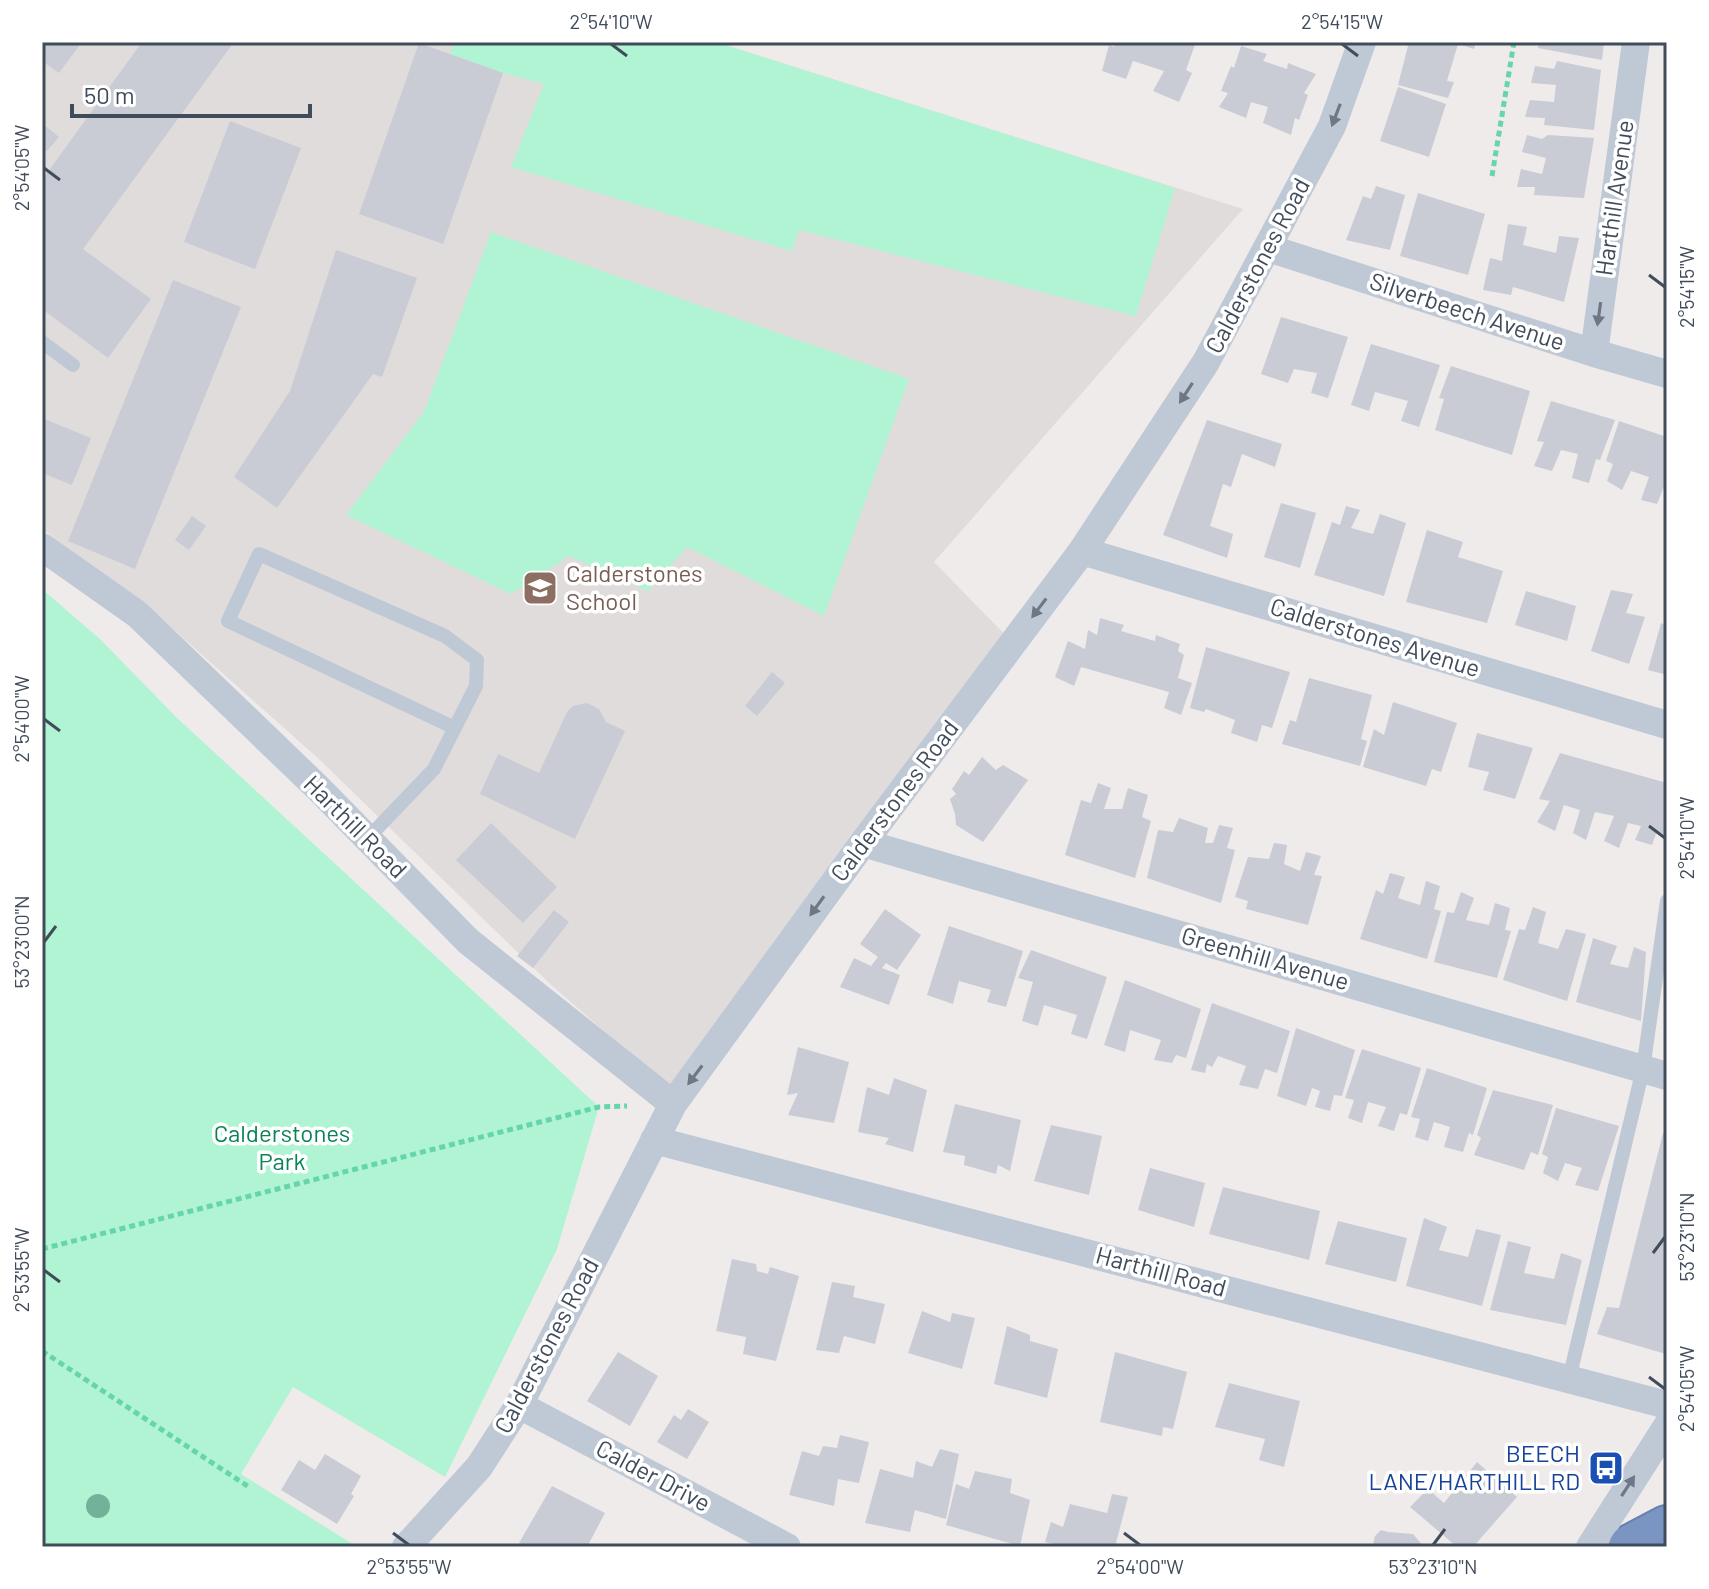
<svg xmlns="http://www.w3.org/2000/svg" width="1709" height="1589" viewBox="0 0 1709 1589" font-family="Barlow,sans-serif">
<rect width="100%" height="100%" fill="#efebeb"/>
<path fill="#e0dcdc" d="M42,42H716L1243,209L934,562L1013,643L670,1089L548,982L320,760L155,613L42,529Z"/>
<path fill="#b1f4d3" d="M454,42H716L1175,188L1136,316L799,230L792,251L511,167L544,84L503,73L450,54Z
M491,232L909,379L824,616L687,547L648,591L569,556L511,594L346,515L424,412Z
M42,589L101,640L176,717L599,1107L557,1249L445,1477L293,1387L241,1474L354,1545L352,1547H42Z"/>
<path fill="#c9ccd4" d="M42,42H82L59,73L42,61Z
M142,42H234L83,249L151,299L108,358L42,309V180Z
M1115,42H1196L1186,70L1192,73L1179,102L1153,91L1164,71L1133,61L1126,79L1102,71L1109,45L1114,47Z
M1409,42H1476L1474,49L1458,44L1447,81L1454,82L1448,98L1398,85Z
M1539,42H1604L1602,60L1538,48Z
M419,43L503,73L443,244L359,214Z
M1241,46L1267,54L1263,61L1287,69L1288,63L1316,74L1304,93L1308,95L1299,120L1295,118L1291,135L1263,123L1268,107L1251,102L1246,118L1219,107L1228,93L1221,91L1231,66L1234,68Z
M1557,61L1601,70L1594,130L1544,125L1545,118L1525,117L1530,100L1554,102L1556,85L1531,83L1535,66L1554,69Z
M1398,87L1446,104L1429,157L1380,141Z
M230,121L301,148L255,269L184,242Z
M42,123L59,137L47,151L42,147Z
M1527,135L1542,139L1548,135L1594,138L1584,198L1534,195L1535,187H1517L1521,169L1542,174L1546,158L1522,152Z
M1376,186L1405,195L1390,250L1346,240L1363,196L1371,199Z
M1418,193L1485,214L1468,275L1400,256Z
M1508,224L1527,227L1523,245L1556,253L1559,236L1579,238L1564,302L1513,287L1511,295L1483,290L1490,258L1502,261Z
M336,250L417,278L382,377L373,374L277,508L234,477L290,391Z
M173,280L241,307L135,569L68,541Z
M1281,317L1348,337L1328,398L1311,393L1317,373L1294,369L1288,383L1261,374Z
M1371,344L1440,365L1419,427L1401,421L1408,401L1375,392L1369,411L1351,405Z
M1451,366L1530,391L1512,455L1435,430L1444,399L1439,398Z
M1551,401L1615,420L1600,460L1596,459L1589,483L1572,478L1578,454L1561,450L1552,471L1534,466L1544,442L1537,441Z
M42,418L91,438L72,485L42,473Z
M1207,420L1282,444L1275,467L1242,454L1231,487L1223,484L1210,526L1233,534L1227,558L1163,535Z
M1619,421L1667,437V484H1665L1657,504L1641,500L1649,477L1631,471L1622,490L1607,481L1613,464L1606,461Z
M1281,503L1316,513L1300,568L1264,557Z
M1346,506L1360,510L1351,528L1373,534L1380,514L1406,523L1384,596L1314,575L1332,522L1340,525Z
M192,516L206,526L189,550L175,540Z
M1427,530L1463,542L1458,557L1503,571L1487,623L1406,602Z
M1611,590L1633,594L1626,613L1645,617L1629,664L1591,651Z
M1526,591L1576,606L1567,641L1515,625Z
M1100,618L1124,625L1121,631L1155,641L1156,635L1180,644L1178,651L1184,655L1178,678L1192,683L1181,715L1164,708L1169,692L1081,667L1074,686L1055,677L1068,641L1085,649L1088,630L1097,635Z
M1661,623L1667,626V675L1648,670Z
M1206,647L1290,672L1272,728L1262,725L1257,742L1231,733L1235,720L1206,709L1204,712L1190,708Z
M772,672L785,683L757,716L745,706Z
M1309,678L1372,695L1361,739L1367,741L1360,766L1282,744L1290,720L1296,722Z
M1393,702L1457,723L1441,772L1432,769L1426,786L1363,767L1374,729L1384,735Z
M587,703L599,709L606,722L625,731L575,839L480,794L498,754L539,773L567,712L573,706Z
M1477,733L1533,748L1515,799L1483,790L1489,772L1468,767Z
M1560,753L1667,783V836L1657,831L1652,845L1635,840L1641,826L1628,823L1619,848L1604,841L1614,816L1595,812L1586,840L1573,833L1580,810L1564,805L1555,831L1537,822L1550,801L1539,799Z
M982,757L996,770L1003,765L1028,780L983,842L956,825L955,814L950,799L956,794L952,789L964,771L969,775Z
M1098,783L1111,788L1104,809H1122L1128,788L1148,795L1142,817L1151,821L1135,878L1065,855L1081,800L1091,803Z
M1179,818L1208,828L1205,843H1213L1219,825L1233,828L1227,848L1235,850L1221,903L1147,878L1158,830L1173,832Z
M491,823L557,887L523,923L456,860Z
M1274,843L1287,845L1284,864L1300,871L1306,852L1321,856L1314,875L1322,876L1308,925L1246,909L1248,901L1235,897L1248,857L1269,859Z
M1390,873L1405,877L1398,898L1420,905L1426,881L1440,886L1434,909L1441,911L1427,959L1360,939L1376,890L1383,894Z
M1461,892L1474,898L1466,920L1489,925L1495,903L1510,908L1505,930L1511,931L1497,978L1434,962L1447,912L1454,913Z
M1533,907L1546,912L1538,943L1558,949L1566,929L1586,934L1567,1001L1503,980L1519,929L1525,930Z
M885,909L921,935L897,970L886,963L882,968L900,975L889,1005L840,987L854,958L871,966L878,957L860,944Z
M554,910L569,922L533,968L517,956Z
M949,926L1023,951L1006,1007L987,1002L991,990L959,981L953,1004L927,995Z
M1593,938L1617,946L1610,964L1628,968L1634,947L1646,952L1641,1021L1576,1002Z
M1031,950L1107,977L1087,1039L1071,1034L1077,1015L1044,1005L1038,1026L1022,1021L1033,982L1018,978Z
M1125,980L1201,1009L1186,1058L1176,1055L1172,1063L1154,1060L1161,1040L1130,1030L1125,1052L1104,1045Z
M1212,1003L1290,1031L1277,1073L1265,1069L1258,1089L1239,1085L1246,1066L1218,1056L1212,1067L1207,1064L1205,1073L1191,1070Z
M1296,1028L1355,1050L1342,1096L1334,1095L1330,1111L1315,1107L1320,1091L1312,1088L1306,1106L1277,1096Z
M798,1047L849,1062L834,1123L788,1115L798,1093L787,1095Z
M1362,1049L1421,1068L1407,1115L1400,1113L1394,1131L1378,1126L1386,1107L1368,1102L1362,1123L1348,1118L1354,1100L1345,1098Z
M1427,1068L1487,1088L1473,1135L1469,1133L1463,1152L1444,1147L1450,1127L1434,1122L1428,1141L1415,1137L1420,1119L1411,1117Z
M894,1078L927,1090L913,1152L885,1144L889,1138L858,1132L867,1087L889,1095Z
M1493,1090L1553,1105L1538,1155L1531,1152L1524,1170L1474,1155L1481,1138L1477,1135Z
M955,1104L1021,1120L1010,1171L998,1165L996,1174L964,1165L965,1156L943,1152Z
M1556,1108L1619,1126L1598,1191L1575,1185L1582,1168L1565,1163L1558,1181L1543,1173L1548,1157L1542,1154Z
M1051,1125L1102,1136L1089,1195L1034,1181Z
M1663,1133L1667,1134L1666,1354L1597,1334L1607,1307L1619,1308Z
M1150,1168L1205,1183L1194,1227L1138,1210Z
M1223,1187L1320,1211L1309,1260L1209,1234Z
M1424,1218L1447,1227L1439,1250L1468,1257L1476,1229L1501,1235L1482,1306L1406,1286Z
M1338,1221L1407,1238L1396,1282L1325,1264Z
M1508,1241L1531,1247L1524,1273L1554,1279L1561,1253L1582,1260L1566,1325L1490,1310Z
M732,1259L756,1264L757,1271L768,1274L770,1267L799,1276L776,1361L743,1354L746,1337L716,1331Z
M832,1282L855,1286L853,1297L885,1304L875,1344L844,1336L839,1353L816,1350Z
M922,1311L950,1322L952,1313L975,1318L962,1369L908,1353Z
M1007,1326L1030,1335V1341L1058,1349L1047,1398L994,1384Z
M618,1352L658,1376L630,1426L587,1401Z
M1115,1352L1187,1372L1173,1429L1163,1427L1162,1436L1100,1422Z
M1229,1383L1300,1401L1284,1467L1259,1460L1265,1439L1215,1427Z
M688,1409L709,1422L687,1459L657,1442L674,1415L681,1420Z
M840,1435L869,1442L859,1483L838,1479L834,1506L789,1495L802,1451L819,1456L823,1446L837,1448Z
M940,1449L959,1454L946,1519L915,1510L910,1532L865,1523L880,1469L913,1478L916,1461L932,1467Z
M325,1454L361,1476L351,1494L354,1496L337,1524L281,1490L299,1460L315,1470Z
M1477,1462L1517,1497L1473,1547H1457L1410,1507L1428,1489L1444,1503Z
M975,1471L1012,1479L1010,1493L1030,1500L1020,1546L946,1525L956,1484L969,1489Z
M552,1486L605,1513L587,1547H528L519,1543Z
M1112,1494L1128,1497L1115,1547H1059V1545L1045,1542L1051,1522L1063,1527L1070,1504L1107,1513Z
M1381,1530L1388,1532L1413,1534L1424,1547H1375L1373,1545L1375,1536Z"/>
<g fill="none" stroke-linecap="round" stroke-linejoin="round">
<defs>
<path id="highway" d="M1631,1547L1667,1528"/>
</defs>
<use href="#highway" stroke="#6780ad" stroke-width="48"/>
<path stroke="#66d5ac" stroke-width="5" stroke-dasharray="6 4" stroke-linecap="butt" d="M1492,176L1514,42
M42,1249L599,1107L627,1106
M42,1351L249,1487"/>
<path stroke="#bfc8d5" stroke-width="14" d="M42,342L73,365
M367,839L434,769L476,686L477,660L445,636L259,554L228,621L455,728
M1569,1379L1643,1069L1667,901"/>
<path stroke="#bfc8d5" stroke-width="28" d="M1268,248L1594,353L1667,374
M1594,353L1636,42
M42,547L137,614L319,789L468,941L673,1104
M1082,551L1667,725
M863,843L1667,1076
M654,1140L1667,1405
M519,1405L787,1547
M406,1547L479,1467L519,1405L673,1104L863,843L1082,551L1206,362L1332,126L1362,42
M1590,1547L1667,1426"/>
<use href="#highway" stroke="#7b95c2" stroke-width="44"/>
</g>
<circle fill="#72b299" cx="98" cy="1506" r="12"/>
<defs><path id="oneway-solid" d="M-6-.8H1V-3.2L6.5 0L1 3.2V.8H-6Z" transform="scale(2)"/></defs>
<g fill="#6d7786">
<use href="#oneway-solid" transform="translate(1336 115) rotate(111)"/>
<use href="#oneway-solid" transform="translate(1599 314) rotate(98)"/>
<use href="#oneway-solid" transform="translate(1186 393) rotate(123)"/>
<use href="#oneway-solid" transform="translate(1039 608) rotate(127)"/>
<use href="#oneway-solid" transform="translate(817 906) rotate(126)"/>
<use href="#oneway-solid" transform="translate(695 1075) rotate(127)"/>
<use href="#oneway-solid" transform="translate(1628 1486) rotate(-57)"/>
</g>
<path fill="none" stroke="#414c5b" stroke-width="3" d="M611,44L627,56M1342,44L1358,56M44,168L60,180M1649,275L1665,287M44,719L60,731M1649,826L1665,838M44,942L56,926M1653,1253L1665,1237M44,1270L60,1282M1649,1377L1665,1389M393,1533L409,1545M1124,1533L1140,1545M1433,1545L1445,1529"/>
<defs>
<symbol id="school-square" viewBox="-11 -11 22 22"><rect x="-9" y="-9" width="18" height="18" rx="4" fill="#8d6e63" stroke="#fff"/><path d="M0-5L7-2L0 1L-7-2ZM-4 1L0 2.5L4 1V4Q0 6-4 4Z" fill="#fff"/></symbol>
<symbol id="bus-square" viewBox="-11 -11 22 22"><rect x="-9" y="-9" width="18" height="18" rx="4" fill="#1a4fb4" stroke="#fff"/><path d="M-5-6H5V4H4V6H2V4H-2V6H-4V4H-5ZM-3.5-4V0h7V-4ZM-3.5 1.2v1.5H-2V1.2ZM2 1.2v1.5H3.5V1.2Z" fill="#fff"/></symbol>
</defs>
<g fill-rule="evenodd">
<use href="#school-square" x="520" y="568" width="40" height="40"/>
<use href="#bus-square" x="1586" y="1448" width="40" height="40"/>
</g>
<g text-anchor="middle" stroke-width="7" stroke-linejoin="round" paint-order="stroke">
<g font-size="24" fill="#414c5b" stroke="#fff">
<text transform="translate(1615 198) rotate(-82)" y="8">Harthill Avenue</text>
<text transform="translate(1258 266) rotate(-62)" y="8">Calderstones Road</text>
<text transform="translate(1467 312) rotate(18)" y="8">Silverbeech Avenue</text>
<text transform="translate(1375 638) rotate(17)" y="8">Calderstones Avenue</text>
<text transform="translate(895 801) rotate(-53)" y="8">Calderstones Road</text>
<text transform="translate(355 827) rotate(45)" y="8">Harthill Road</text>
<text transform="translate(1265 959) rotate(16)" y="8">Greenhill Avenue</text>
<text transform="translate(1161 1272) rotate(15)" y="8">Harthill Road</text>
<text transform="translate(547 1346) rotate(-62)" y="8">Calderstones Road</text>
<text transform="translate(653 1476) rotate(28)" y="8">Calder Drive</text>
</g>
<g font-size="24" fill="#785e54" stroke="#fff" text-anchor="start">
<text x="566" y="582">Calderstones<tspan x="566" dy="28">School</tspan></text>
</g>
<g font-size="24" fill="#0b8356" stroke="#fff">
<text x="282" y="1142">Calderstones<tspan x="282" dy="28">Park</tspan></text>
</g>
<g font-size="24" fill="#164399" stroke="#fff" text-anchor="end">
<text x="1580" y="1462">BEECH<tspan x="1580" dy="28">LANE/HARTHILL RD</tspan></text>
</g>
</g>
<rect width="1709" height="1589" fill="none" stroke="#ffffff" stroke-width="88"/>
<path d="M72 104v12h238v-12" fill="none" stroke="#414c5b" stroke-width="4"/>
<text x="84" y="104" font-size="24" fill="#414c5b" stroke="#ffffff" stroke-width="6" paint-order="stroke">50 m</text>
<rect x="44" y="44" width="1621" height="1501" fill="none" stroke="#414c5b" stroke-width="3"/>
<g font-size="20" text-anchor="middle" fill="#414c5b">
<text x="611" y="29">2°54'10"W</text>
<text x="1342" y="29">2°54'15"W</text>
<text transform="translate(22 168) rotate(-90)" y="7">2°54'05"W</text>
<text transform="translate(1687 287) rotate(-90)" y="7">2°54'15"W</text>
<text transform="translate(22 719) rotate(-90)" y="7">2°54'00"W</text>
<text transform="translate(1687 838) rotate(-90)" y="7">2°54'10"W</text>
<text transform="translate(22 942) rotate(-90)" y="7">53°23'00"N</text>
<text transform="translate(1687 1237) rotate(-90)" y="7">53°23'10"N</text>
<text transform="translate(22 1270) rotate(-90)" y="7">2°53'55"W</text>
<text transform="translate(1687 1389) rotate(-90)" y="7">2°54'05"W</text>
<text x="409" y="1574">2°53'55"W</text>
<text x="1140" y="1574">2°54'00"W</text>
<text x="1433" y="1574">53°23'10"N</text>
</g>
</svg>
